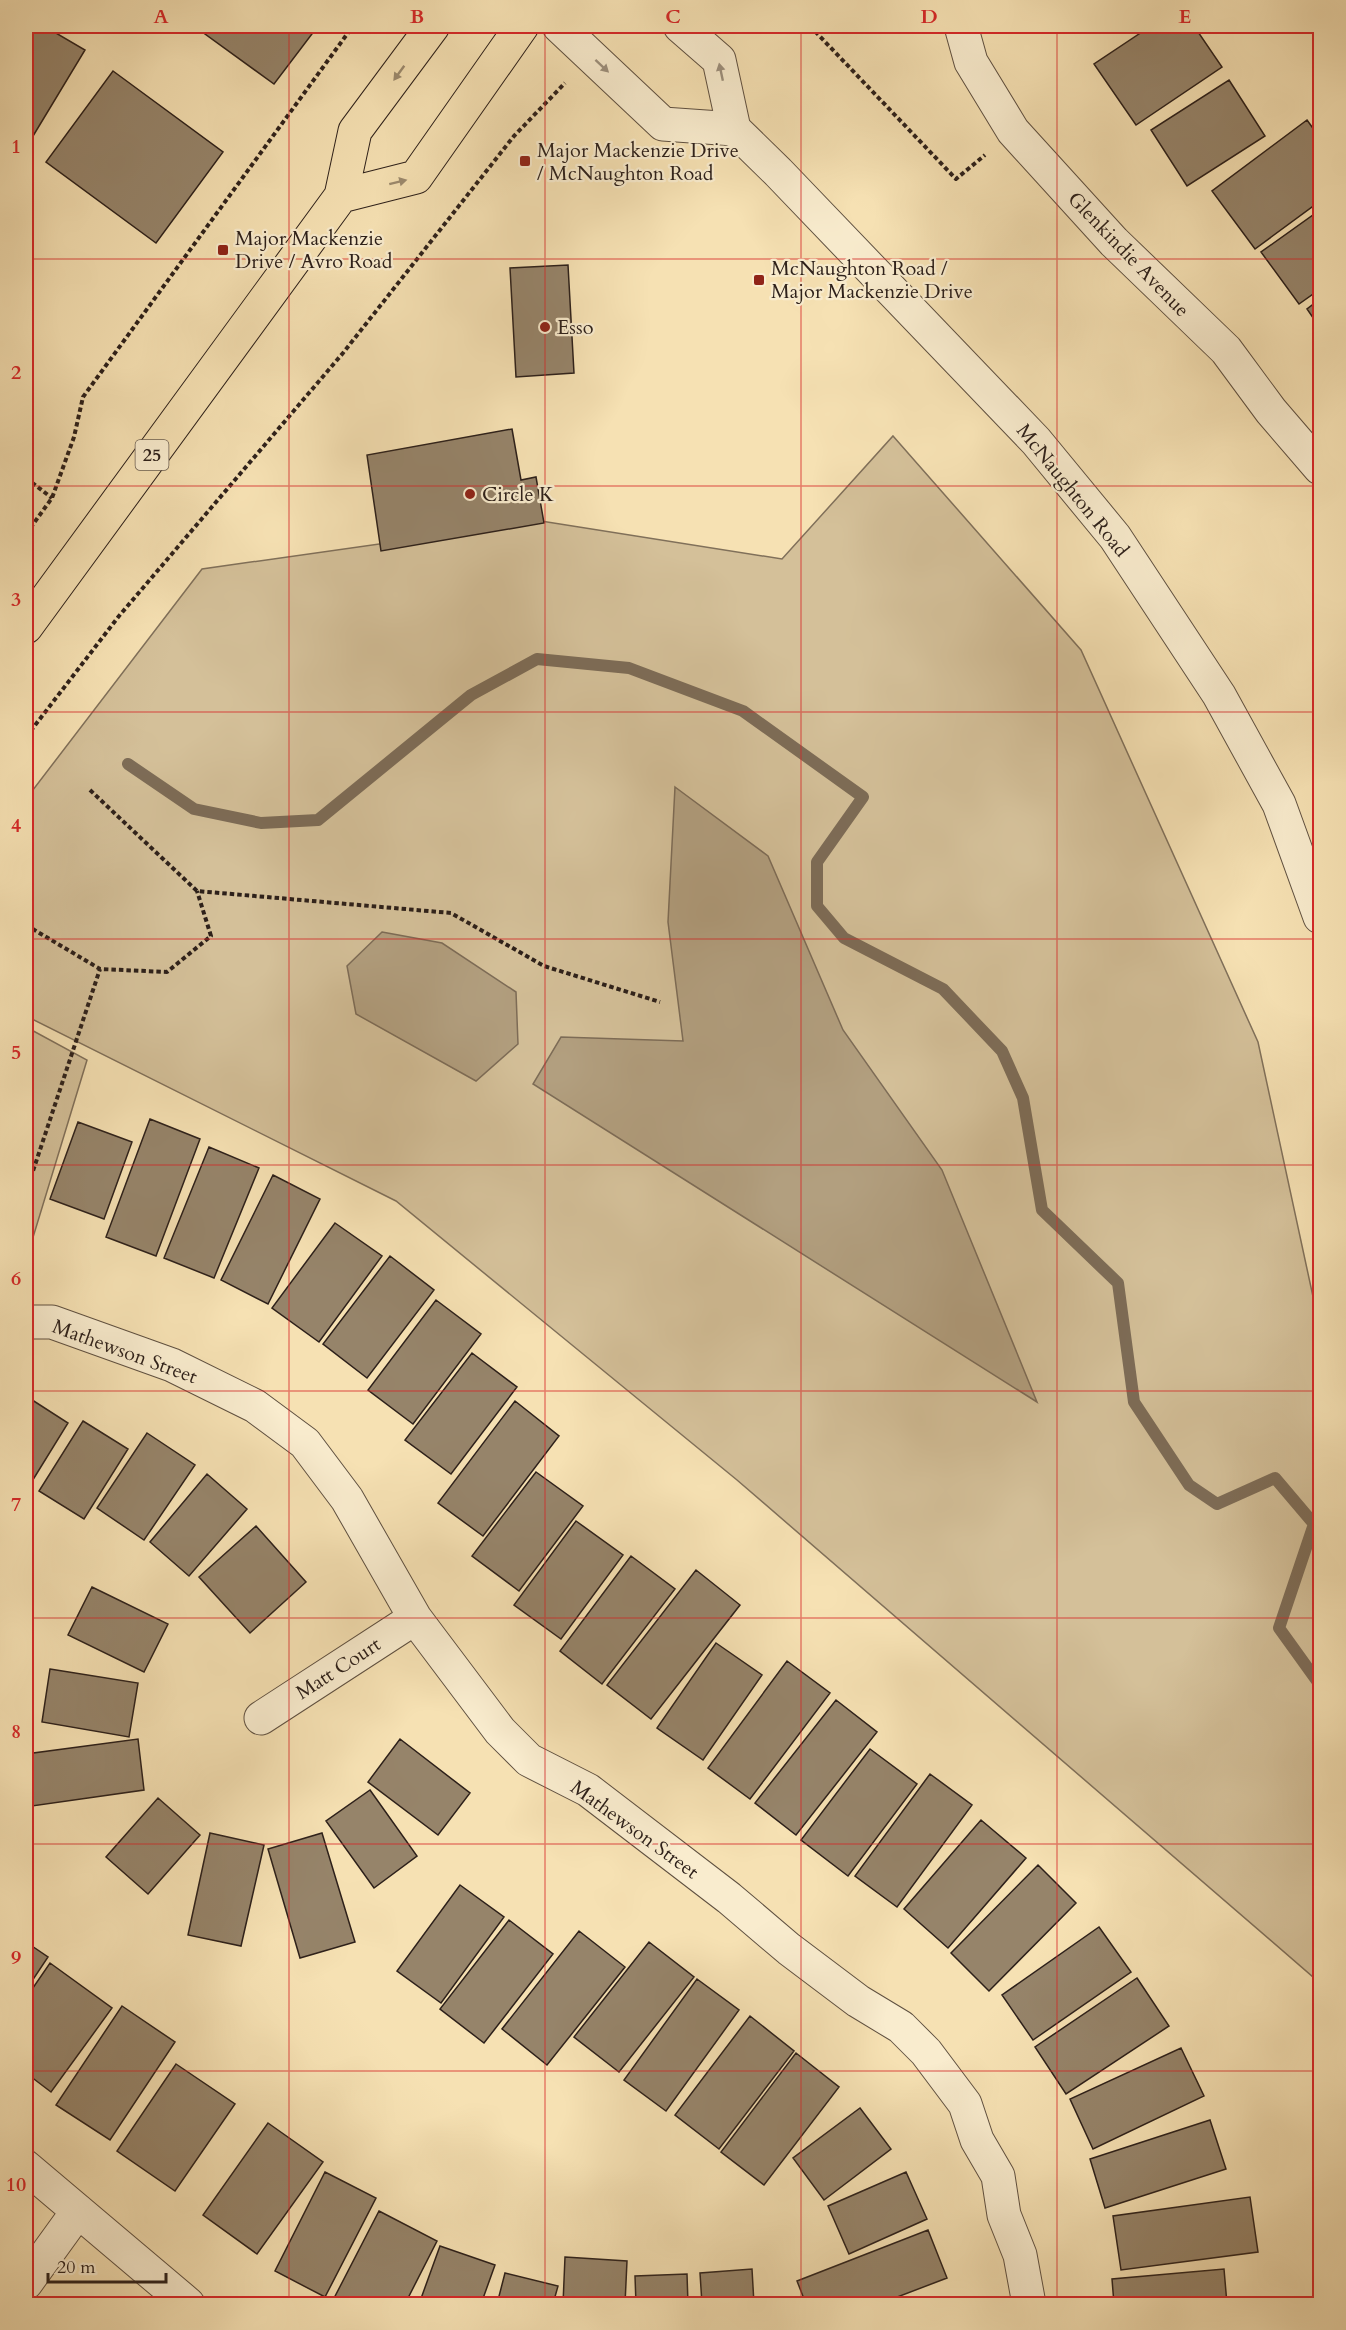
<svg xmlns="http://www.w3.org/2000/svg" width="1346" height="2330" viewBox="0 0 1346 2330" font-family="Cardo,serif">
<rect width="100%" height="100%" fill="#f6e1b3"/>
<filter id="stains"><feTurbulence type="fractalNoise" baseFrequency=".00333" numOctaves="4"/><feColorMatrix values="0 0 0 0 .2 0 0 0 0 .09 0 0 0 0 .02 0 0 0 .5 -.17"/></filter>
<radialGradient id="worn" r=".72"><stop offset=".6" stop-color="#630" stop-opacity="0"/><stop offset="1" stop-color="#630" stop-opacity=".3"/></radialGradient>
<path fill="#d4c099" stroke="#80705a" stroke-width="1.5" d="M893,436L1081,650L1258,1042L1320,1329V1983L737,1480L396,1201L26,1016V799L202,569L541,521L782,559Z
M26,1027L87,1060L31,1244L26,1246Z"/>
<path fill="#b29f7f" stroke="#7d6c57" stroke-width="1.5" d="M675,787L768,856L843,1030L942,1170L1037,1402L533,1084L561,1037L683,1041L668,922Z
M382,932L442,943L516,992L518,1044L476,1081L356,1014L347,966Z"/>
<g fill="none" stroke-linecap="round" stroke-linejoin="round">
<path stroke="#7d6c57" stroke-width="12" d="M128,764L194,809L261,823L318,820L471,695L537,659L629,668L743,711L863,797L817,862V906L844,938L943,989L1002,1051L1023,1098L1042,1210L1118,1283L1134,1402L1189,1485L1217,1504L1275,1478L1314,1524L1279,1628L1320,1685"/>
</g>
<path fill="#96846a" stroke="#2d201a" stroke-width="1.5" d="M26,26H44L85,50L27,146Z
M194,26H318L274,84Z
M1151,26H1194L1222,67L1136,125L1094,64Z
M113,71L223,152L156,243L46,162Z
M1229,80L1265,136L1187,186L1151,130Z
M1307,120L1320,138V201L1255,249L1212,191Z
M1320,210V289L1299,304L1261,252Z
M568,265L574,373L516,377L510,268Z
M1320,299V328L1307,309Z
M512,429L521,480L536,477L544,523L381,551L367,455Z
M150,1119L200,1139L156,1256L106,1237Z
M78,1122L132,1142L104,1219L50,1199Z
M209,1147L259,1168L214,1278L164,1258Z
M273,1175L320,1199L268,1304L221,1280Z
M335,1223L382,1256L319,1342L272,1308Z
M390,1256L434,1290L367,1378L323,1344Z
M436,1300L481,1334L413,1424L368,1390Z
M472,1353L517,1387L451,1474L405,1440Z
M26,1396L68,1423L26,1491Z
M515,1401L559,1436L483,1536L438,1503Z
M83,1421L128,1449L84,1519L39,1491Z
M147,1433L195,1465L144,1540L97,1508Z
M536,1472L583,1506L519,1591L472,1556Z
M207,1474L247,1509L189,1576L150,1542Z
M576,1521L623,1555L561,1639L514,1605Z
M256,1526L306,1582L250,1633L199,1577Z
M631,1556L675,1589L602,1684L560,1651Z
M696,1570L740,1605L651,1719L607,1685Z
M92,1587L168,1624L144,1672L68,1635Z
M716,1643L762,1675L703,1760L657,1728Z
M787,1661L830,1693L750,1799L708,1768Z
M50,1669L138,1683L129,1737L42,1722Z
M836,1700L877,1732L796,1835L755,1803Z
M138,1739L144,1790L32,1806L26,1754Z
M400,1739L470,1793L438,1835L368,1782Z
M870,1749L917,1784L848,1876L801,1840Z
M930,1774L972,1805L897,1907L855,1876Z
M370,1790L417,1856L374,1888L326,1821Z
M158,1798L200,1835L148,1894L106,1857Z
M981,1820L1026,1858L948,1948L904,1909Z
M210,1833L264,1845L241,1946L188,1935Z
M322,1833L355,1942L300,1958L268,1849Z
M1038,1865L1076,1903L989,1991L951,1953Z
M460,1885L504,1917L441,2003L397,1971Z
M509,1920L553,1954L484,2043L440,2009Z
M1099,1927L1131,1972L1033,2040L1002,1995Z
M579,1931L625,1967L547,2065L502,2029Z
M26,1942L48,1957L26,1990Z
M649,1942L694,1977L619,2072L574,2037Z
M50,1963L112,2008L51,2092L26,2073V1998Z
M1137,1978L1169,2026L1066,2094L1035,2047Z
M697,1979L739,2010L666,2111L624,2080Z
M122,2006L175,2042L110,2140L56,2105Z
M750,2016L794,2051L719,2149L675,2115Z
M1181,2048L1204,2096L1093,2149L1070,2099Z
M796,2053L839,2087L764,2185L721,2152Z
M176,2064L235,2104L175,2191L117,2151Z
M860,2108L891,2149L824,2200L793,2158Z
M1210,2120L1226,2169L1105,2208L1090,2159Z
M268,2123L323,2162L257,2254L203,2215Z
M325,2172L376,2198L325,2297L275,2271Z
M906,2172L927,2219L849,2254L828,2206Z
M1250,2197L1258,2252L1121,2270L1113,2216Z
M379,2211L437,2241L405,2304H331Z
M928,2230L947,2278L879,2304H806L797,2281Z
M440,2246L495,2265L481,2304H419Z
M565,2257L627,2261L625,2304H563Z
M752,2269L754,2304H702L700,2273Z
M1224,2269L1227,2304H1114L1112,2279Z
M505,2273L558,2286L553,2304H497Z
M687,2274L688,2304H636L635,2276Z"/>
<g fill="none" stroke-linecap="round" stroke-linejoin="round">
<defs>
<path id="minor" d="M559,26L663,124L734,129
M680,26L719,60L734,129L778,172L1036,441L1115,537L1219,695L1279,804L1320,917
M961,26L971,62L1013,131L1114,242L1226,350L1271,411L1320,468
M26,1322H52L172,1365L255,1406L305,1443L347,1499L415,1618L500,1731L529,1760L588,1790L729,1898L789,1949L858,2001L901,2027L926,2052L965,2104L977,2140L998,2176L1004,2215L1020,2255L1029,2304
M261,1718L415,1618
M26,2167L188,2304
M26,2283L78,2211"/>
<path id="major" d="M341,196L416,177L522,26
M26,627L341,196L355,131L433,26"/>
</defs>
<use href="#minor" stroke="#5f5040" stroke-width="35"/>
<use href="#major" stroke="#2d201a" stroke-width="35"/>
<path stroke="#2d201a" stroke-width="4" stroke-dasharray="4.5 3" stroke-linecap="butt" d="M810,26L956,179L985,155
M26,478L52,498
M26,534L52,498L74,437L83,397L353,26
M26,737L119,616L343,353L514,136L565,83
M90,790L197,891L451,913L544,966L660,1002
M26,925L100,969L167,972L211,936L197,891
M26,1192L100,969"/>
<use href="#minor" stroke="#f9ecce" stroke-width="33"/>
<use href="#major" stroke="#f6e1b3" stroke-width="33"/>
</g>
<defs><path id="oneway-solid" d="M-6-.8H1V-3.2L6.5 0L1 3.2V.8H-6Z" transform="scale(1.5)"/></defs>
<g fill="#9d907d">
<use href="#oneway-solid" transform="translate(602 66) rotate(43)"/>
<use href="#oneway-solid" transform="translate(721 72) rotate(-102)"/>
</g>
<g fill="#9c8a6e">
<use href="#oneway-solid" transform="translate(399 73) rotate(126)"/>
<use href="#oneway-solid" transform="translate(398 182) rotate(-14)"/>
</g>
<path fill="none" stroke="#d62828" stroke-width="1.5" stroke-opacity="0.55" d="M289,26V2304M545,26V2304M801,26V2304M1057,26V2304M26,259H1320M26,486H1320M26,712H1320M26,939H1320M26,1165H1320M26,1391H1320M26,1618H1320M26,1844H1320M26,2071H1320"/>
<g fill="#8f2418" stroke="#f9ecce" stroke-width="2">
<rect x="519" y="155" width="12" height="12" rx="3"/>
<rect x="217" y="244" width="12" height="12" rx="3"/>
<rect x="753" y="274" width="12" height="12" rx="3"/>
<circle cx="545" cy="327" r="6"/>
<circle cx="470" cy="494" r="6"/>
</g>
<g text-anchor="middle" stroke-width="4.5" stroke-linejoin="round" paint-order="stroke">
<rect fill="#f9ecce" stroke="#6a5d50" stroke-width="1.5" x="135.5" y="440" width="33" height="30" rx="4.5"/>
<g font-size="18" font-weight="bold" fill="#2d201a">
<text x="152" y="461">25</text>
</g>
<g font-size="20" fill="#2d201a" stroke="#f9ecce" text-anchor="start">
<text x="537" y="157">Major Mackenzie Drive<tspan x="537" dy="23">/ McNaughton Road</tspan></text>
<text x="235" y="245">Major Mackenzie<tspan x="235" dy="23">Drive / Avro Road</tspan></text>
<text x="771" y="275">McNaughton Road /<tspan x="771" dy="23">Major Mackenzie Drive</tspan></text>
<text x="557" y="334">Esso</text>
<text x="482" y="501">Circle K</text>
</g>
<g font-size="20" fill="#2d201a" stroke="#f9ecce">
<text transform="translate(1129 254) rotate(46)" y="7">Glenkindie Avenue</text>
<text transform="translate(1073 490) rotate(51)" y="7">McNaughton Road</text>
<text transform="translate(125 1351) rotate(20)" y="7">Mathewson Street</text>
<text transform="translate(338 1668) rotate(-33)" y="7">Matt Court</text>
<text transform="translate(635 1829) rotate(36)" y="7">Mathewson Street</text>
</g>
</g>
<rect width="1346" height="2330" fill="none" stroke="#f6e1b3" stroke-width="66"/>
<path d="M48 2273v9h118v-9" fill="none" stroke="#2d201a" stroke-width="3"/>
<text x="57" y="2273" font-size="18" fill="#2d201a" stroke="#f9ecce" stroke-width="4.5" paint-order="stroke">20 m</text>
<rect x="33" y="33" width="1280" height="2264" fill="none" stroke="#d62828" stroke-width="2"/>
<g font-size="20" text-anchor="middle" font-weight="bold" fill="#d62828">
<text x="161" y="23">A</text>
<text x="417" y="23">B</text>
<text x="673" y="23">C</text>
<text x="929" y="23">D</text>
<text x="1185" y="23">E</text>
<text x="16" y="153">1</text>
<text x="16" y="379">2</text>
<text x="16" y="606">3</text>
<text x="16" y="832">4</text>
<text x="16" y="1059">5</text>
<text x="16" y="1285">6</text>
<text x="16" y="1511">7</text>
<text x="16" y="1738">8</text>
<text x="16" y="1964">9</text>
<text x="16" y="2191">10</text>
</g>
<rect width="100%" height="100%" filter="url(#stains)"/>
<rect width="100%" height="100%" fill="url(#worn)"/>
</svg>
